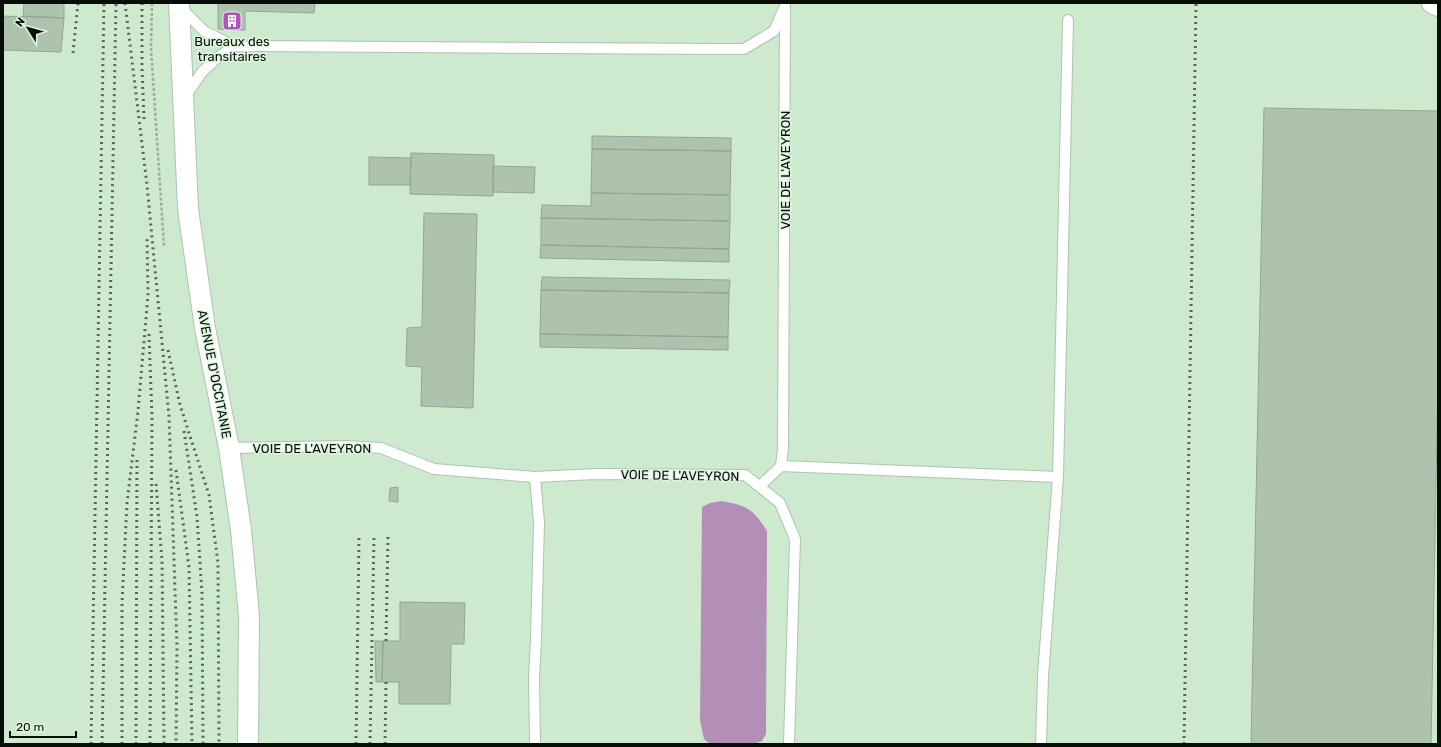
<svg xmlns="http://www.w3.org/2000/svg" width="1441" height="747" viewBox="0 0 1441 747" font-family="Rubik,sans-serif">
<rect width="100%" height="100%" fill="#def5df"/>
<path fill="#cdeacf" d="M3,3H1438V744H3Z"/>
<path fill="#b38eb7" d="M722,501C748,506 753,509 767,531L766,734L762,741L753,744H710L704,739L700,721L702,507L710,503Z"/>
<path fill="#adc3ae" stroke="#91a693" d="M24,3H64V18L23,16Z
M218,3H315L314,13L245,11V30L218,29Z
M3,16L64,18L61,52L3,50Z
M1264,108L1438,111V379L1431,744H1251Z
M592,136L731,138V151L592,149Z
M592,149L731,151L730,195L591,193Z
M411,153L494,155L493,196L410,194Z
M369,157L411,158L410,185H369Z
M493,166L535,167L534,193L493,192Z
M591,193L730,195V221L541,218L542,205L591,206Z
M424,213L477,214L473,408L421,406L422,367L406,366L407,328L422,327Z
M541,218L730,221L729,249L541,245Z
M541,245L729,249V262L540,258Z
M542,277L730,280L729,293L541,290Z
M541,290L729,293L728,337L540,334Z
M540,334L728,337V350L540,347Z
M398,487V502L389,501L390,488Z
M400,602L465,603L464,644H451L450,704H399V682H382L383,641H400Z
M375,641H383L382,682H376Z"/>
<g fill="none" stroke-linecap="round" stroke-linejoin="round">
<defs>
<path id="lane" d="M180,7L204,31L234,46L723,49H744L774,31L785,6
M185,97L202,72L217,58L234,46
M229,448L347,446L381,448L434,469L535,477L595,474L745,475L780,503L795,539L789,744
M781,466L1058,477
M760,486L781,466L783,448L785,9
M535,744L534,678L536,638L539,522L535,477
M1041,744L1043,676L1058,477L1068,20"/>
<path id="street" d="M179,3L188,209L205,328L229,448L241,530L249,616L248,744
M1432,3L1438,6"/>
</defs>
<use href="#lane" stroke="#adc3af" stroke-width="12"/>
<use href="#street" stroke="#adc3af" stroke-width="22"/>
<path stroke="#9cae9d" stroke-width="2.5" stroke-dasharray="3 2" stroke-linecap="butt" d="M152,3L151,48L164,246"/>
<use href="#lane" stroke="#fff" stroke-width="10"/>
<use href="#street" stroke="#fff" stroke-width="20"/>
<path stroke="#576458" stroke-width="3" stroke-dasharray="2 4" stroke-linecap="butt" d="M125,3L147,185L169,416L177,647L176,744
M142,3V68L144,119
M73,53L78,3
M149,334L152,417L150,744
M168,350L180,405L209,495L218,563L219,744
M184,431L197,517L202,593L203,744
M176,470L189,567L192,744
M156,484L162,560L164,744
M386,641L388,535
M91,744L104,3
M102,744L116,3
M122,744V603L127,503L138,411L148,295L147,237
M136,744L137,457
M356,744L359,537
M370,744L374,536
M385,744L386,682
M1184,744L1196,3"/>
</g>
<defs>
<symbol id="building-square" viewBox="-11 -11 22 22"><rect x="-9" y="-9" width="18" height="18" rx="4" fill="#b153bd" stroke="#def5df"/><path d="M-4-6H4V6H1V3H-1V6H-4ZM-2.5-4.3h1.7v1.8h-1.7ZM.8-4.3h1.7v1.8H.8ZM-2.5-1h1.7V.8h-1.7ZM.8-1h1.7V.8H.8Z" fill="#fff"/></symbol>
</defs>
<g fill-rule="evenodd">
<use href="#building-square" x="221" y="10" width="22" height="22"/>
</g>
<g text-anchor="middle" stroke-width="3" stroke-linejoin="round" paint-order="stroke">
<g font-size="13" fill="#070e08" stroke="#def5df">
<text x="232" y="46">Bureaux des<tspan x="232" dy="15">transitaires</tspan></text>
</g>
<g font-size="13" fill="#070e08" stroke="#def5df">
<text transform="translate(785 170) rotate(-90)" y="5">VOIE DE L'AVEYRON</text>
<text transform="translate(215 374) rotate(79)" y="5">AVENUE D'OCCITANIE</text>
<text x="312" y="453">VOIE DE L'AVEYRON</text>
<text transform="translate(680 475) rotate(1)" y="5">VOIE DE L'AVEYRON</text>
</g>
</g>
<rect width="1441" height="747" fill="none" stroke="#070e08" stroke-width="8"/>
<g transform="translate(28 28) rotate(307)" stroke="#def5df" stroke-width="3" paint-order="stroke">
<path d="M0-3L7 15L0 10L-7 15Z" fill="#070e08"/>
<text y="-6" font-size="11" font-weight="bold" text-anchor="middle" fill="#070e08">N</text>
</g>
<path d="M10 731v6h66v-6" fill="none" stroke="#070e08" stroke-width="2"/>
<text x="16" y="731" font-size="12" fill="#070e08" stroke="#def5df" stroke-width="3" paint-order="stroke">20 m</text>
</svg>
